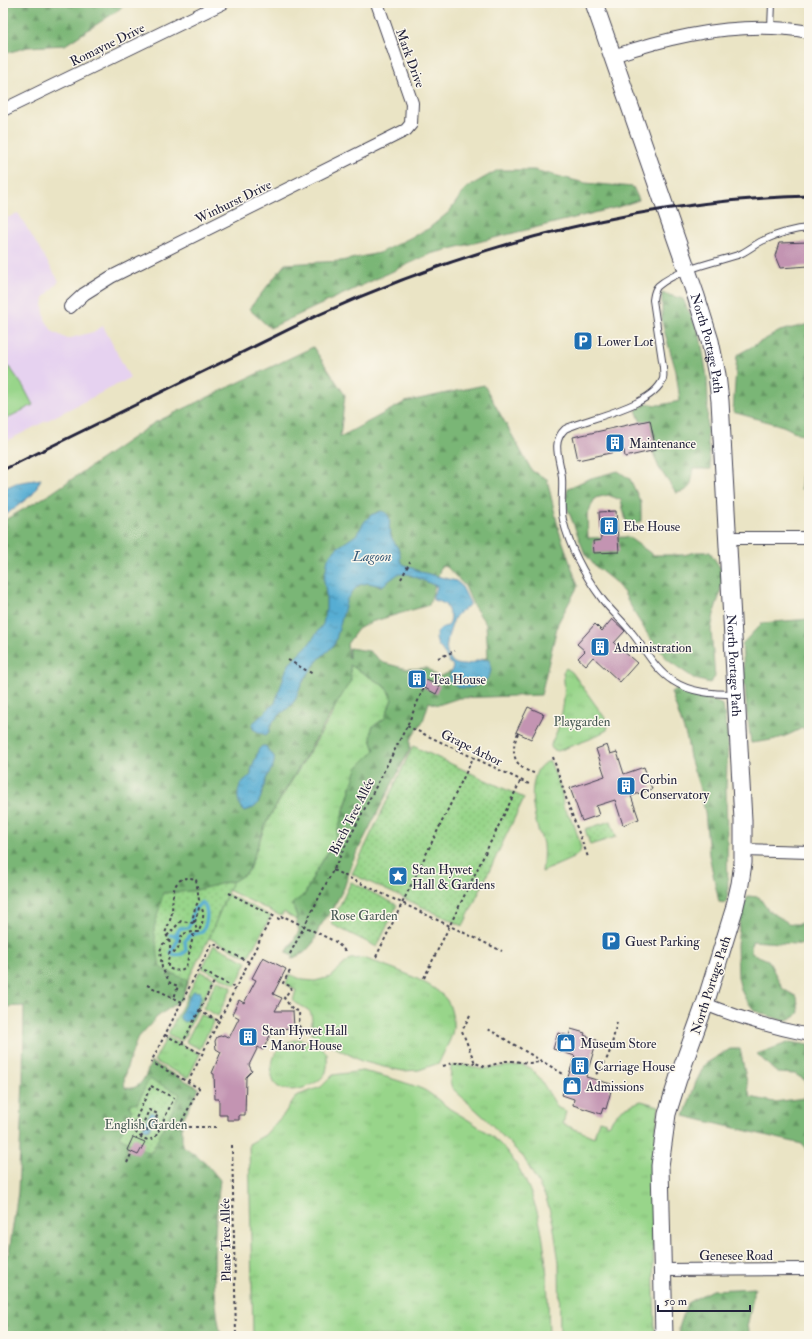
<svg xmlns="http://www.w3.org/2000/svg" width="812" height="1339" viewBox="0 0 812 1339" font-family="'IM FELL Double Pica',serif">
<defs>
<pattern id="grass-tufts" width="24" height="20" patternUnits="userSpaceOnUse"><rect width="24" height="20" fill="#98d58a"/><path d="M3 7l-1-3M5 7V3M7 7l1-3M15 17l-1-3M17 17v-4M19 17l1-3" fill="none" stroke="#83b778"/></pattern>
<pattern id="forest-firs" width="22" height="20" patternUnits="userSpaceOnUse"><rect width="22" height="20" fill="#7ab676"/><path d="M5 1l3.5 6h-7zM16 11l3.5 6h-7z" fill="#649462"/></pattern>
<pattern id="garden-dots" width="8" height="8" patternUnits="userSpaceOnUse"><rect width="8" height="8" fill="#98d58a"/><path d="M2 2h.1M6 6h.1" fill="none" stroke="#83b778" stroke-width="1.8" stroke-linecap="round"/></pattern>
<pattern id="water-ripples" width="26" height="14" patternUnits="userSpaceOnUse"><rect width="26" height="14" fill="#56add3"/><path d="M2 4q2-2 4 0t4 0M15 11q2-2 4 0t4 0" fill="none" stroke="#478cac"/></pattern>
</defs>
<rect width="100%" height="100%" fill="#fbf7ec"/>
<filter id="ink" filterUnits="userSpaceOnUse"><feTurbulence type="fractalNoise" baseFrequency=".025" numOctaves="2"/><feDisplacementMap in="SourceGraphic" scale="8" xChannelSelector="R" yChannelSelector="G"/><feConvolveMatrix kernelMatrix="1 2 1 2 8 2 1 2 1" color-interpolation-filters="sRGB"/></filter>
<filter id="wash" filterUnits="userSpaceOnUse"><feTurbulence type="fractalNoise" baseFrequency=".012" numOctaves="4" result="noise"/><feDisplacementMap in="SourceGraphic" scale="16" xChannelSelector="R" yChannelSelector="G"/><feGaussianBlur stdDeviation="0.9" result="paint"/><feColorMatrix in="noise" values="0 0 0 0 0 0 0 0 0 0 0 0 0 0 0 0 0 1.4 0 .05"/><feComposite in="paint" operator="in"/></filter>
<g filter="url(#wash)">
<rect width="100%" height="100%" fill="#eae4c5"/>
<path fill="#e6d2f0" d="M18,213L59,281L44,298L43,306L45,319L52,331L67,339L93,332L103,326L130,378L3,443V220Z"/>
<path fill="url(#grass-tufts)" stroke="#5d7c62" d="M350,665L386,687L392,699L385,718L371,739L375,750L352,783L335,840L314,875L305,894L296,920L284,912L281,916L228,890L232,881L248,872L266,823L332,715Z
M566,668L572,672L605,718L608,725L607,730L590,739L558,751C554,750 551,750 551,745C552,740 557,733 558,728C564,708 566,692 563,672Z
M550,761L562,793L563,807L574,824L581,847L580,852L573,858L542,872C543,863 544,854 543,844C542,839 540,835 538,830C534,813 530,798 534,781C536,770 540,764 550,761Z
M227,894L271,916L248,957L209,938Z
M214,945L247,962L236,985L202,968Z
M363,958C384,965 440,983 449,1004C451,1009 453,1017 453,1022C455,1036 444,1050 439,1063L419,1070L403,1071L384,1067L361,1061L312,1035C311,1028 314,1013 308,1010C303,1006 298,1005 293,1001L296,990L286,984L289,974L303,980L315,981L330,977L350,959Z
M200,971L214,978L182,1041L168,1034Z
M217,980L232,987L218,1016L203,1008Z
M200,1014L214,1020L200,1049L186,1042Z
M167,1037L200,1054L188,1078L154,1061Z
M301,1039L321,1047L327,1053C327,1059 328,1066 326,1072C320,1085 290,1096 277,1086C268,1078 271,1057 279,1049C285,1043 292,1040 301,1039Z
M468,1065L480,1069L521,1065L530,1068L539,1077L558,1108L566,1111L563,1124L594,1137L599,1120L606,1122L607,1125L610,1124C616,1110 628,1106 641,1101L659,1106C649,1182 654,1259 655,1336H560L559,1262L553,1223L546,1198L524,1158L486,1119L452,1088L450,1081L451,1066Z
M362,1071C378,1074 393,1079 409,1084C414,1086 421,1088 426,1091C434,1096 442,1103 450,1109C469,1120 489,1132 504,1148C549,1200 547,1272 549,1336H253L249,1144L265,1135L284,1114L296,1096L321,1087L333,1075Z"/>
<path fill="url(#forest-firs)" stroke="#4e6c58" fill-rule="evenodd" d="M3,3H126L117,11L65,45L28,47L3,54Z
M498,170H534L585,183L633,187L639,200L618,207L430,254L270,328L249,309L285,264L341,261L379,253L428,229L449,212L466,188Z
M662,293L683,299L700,335L707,377L708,402L707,434L711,469H693C691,484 693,490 676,493L659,468L636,410L645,404L660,405L680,401L676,371L662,323Z
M809,324V488L801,489L804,436L783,426L733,412L737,355L780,331Z
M313,347L345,395L340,437L405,402L484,385L532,471L547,479L559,531L578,586L558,623L541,695L459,698L438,705L429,702L423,721L410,740V749L353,860L344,888L333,908L319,928L314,942L304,953L291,959L293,956L286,953L299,931L296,920L297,917L292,904L305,894L314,875L335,840L357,768L375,750L371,739L372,727L385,718L392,699L386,687L350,665L351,680L266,823L248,872L234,881L193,891L163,893L166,971L188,980L182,999L157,1017L137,1039L126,1070L124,1081L125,1088C142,1091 146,1074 151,1062L199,1088L182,1121V1145L205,1162L220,1180C214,1232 210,1284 221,1336H12V1334L3,1330V1258L9,1253L18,1192L23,1081L24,1006L3,1007V521L50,494L154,423ZM441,566L447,567L465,586L473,605L486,624L488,657L438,677L427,668L407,669L384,663L369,651L349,648V658L347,644L358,629L371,622L429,605Z
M618,471L630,479L641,503V521L630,526L626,521L621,500L608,495L595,498L587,515L588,538L628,537L653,555H684L696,552H710L723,572L720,594L715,609L711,630L715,677L710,683L695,679L669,661L650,638L635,614L624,593L615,582L595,566L585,554L565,502L568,488L591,478Z
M809,619V731L802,728C782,739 774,740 751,743L747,714L742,644L762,623Z
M677,689L705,697L723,705L728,742L726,788L728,892L726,903L719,902L709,855L705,812L699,786L690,758L687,739L671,692Z
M748,896L759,897L768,910L790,924H798L809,921V945L752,941L751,953L768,960L783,989L797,997L799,1012L795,1017L784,1021L755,1011L746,1000L741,990L738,977L737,945L741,911Z
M790,1042L809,1045V1153L802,1144L684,1116L696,1082L705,1064L730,1049H740L750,1097L774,1102L805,1098L806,1081L795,1074L777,1073L757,1054Z
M755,1288L747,1327L751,1336H680L679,1328L687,1303L712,1290Z"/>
<path fill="url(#garden-dots)" stroke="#5d7c62" d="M413,746L524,798L463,926L352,874Z
M611,821L616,837L590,845L585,829Z
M232,881L209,938L188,980L166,971L160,967L154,929L163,893L193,891Z
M351,882L397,905L377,947L331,924Z
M149,1079L180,1094L151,1153L140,1148L137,1154L126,1149L130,1142L119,1137L132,1111L129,1106L131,1103L137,1104Z"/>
<path fill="#98d58a" stroke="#5d7c62" d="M3,364L11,369L23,386L33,405L3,420Z"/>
<path fill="url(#water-ripples)" stroke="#3c6887" d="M41,479L33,494L3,517V489L16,483Z
M381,511C385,512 387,513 389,517C391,522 388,528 390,533C392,543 402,548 400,560L403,564L421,572L456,581L461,585L470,603C467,610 457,612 454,619C450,631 440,653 453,662C457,665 463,666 468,664C476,662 480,658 489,660C490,663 491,666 491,669C491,683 470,691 458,687C456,686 453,683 450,682L449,678L453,666C447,660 446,656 442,650C441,648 439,647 438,645C433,635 438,627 448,626L450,623L451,616C447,611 450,616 448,610C445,602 440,602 433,600V595L437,588L436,586L408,574H398L382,586L368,583L359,585L352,592L347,599L335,643C331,649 325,653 320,658C313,666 302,682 298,692C297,694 297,698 295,700C287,713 271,716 269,732L266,735L260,733L253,729L252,724L275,703L286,670L290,663L309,644L323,624L326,610V594L324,580L328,558L337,548L356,535L365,521L371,515Z
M262,746H266L269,752L274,756C276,766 269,771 266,779C263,789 262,798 256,806C253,809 248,810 244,811C237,806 236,791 241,784C243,780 248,778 251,775C251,764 257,759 258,750Z
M194,991L200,992L201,998L190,1020L184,1022L180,1019V1015L191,993Z
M151,1112L157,1115L149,1129L146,1130L143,1127Z"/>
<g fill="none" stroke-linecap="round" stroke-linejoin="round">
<path stroke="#56add3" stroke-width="3.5" d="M170,935L175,936L180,928H188L191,922L194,910L202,902C210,910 207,924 202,932L190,935L185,941L186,951L182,954L173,955L171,952L178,940V931"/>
</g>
<g id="blocks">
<path fill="#c394b2" d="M809,242V266L780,268L775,256L779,243Z
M650,420L656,450L625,457L624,450L578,460L573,437Z
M616,511L619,552L594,553L593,541L601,540L599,512Z
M612,619L625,631L614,643L637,663L620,682L593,657L586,665L578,658L585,651L577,644L595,624L602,631Z
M413,674L440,686L436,694L410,680Z
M528,707L544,714L531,739L516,732Z
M607,745L610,754L617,752L624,774L644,767L652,789L631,796L639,819L623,825L615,800L596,806L599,815L582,821L570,788L605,776L596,749Z
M263,957L286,969L273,994L282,998L275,1011H293L294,1028L273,1029L263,1050L258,1047L249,1065L252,1071L246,1077L245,1115H239V1120H227V1115H219V1099H215L214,1074L212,1073L221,1052L216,1049L215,1041L217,1037L224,1035L229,1038L239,1018L232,1014L239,1000L244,1003L256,980L252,978Z
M571,1029L585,1033L584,1035L597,1040L586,1077L611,1084L609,1091H611L606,1109L603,1108L601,1114L573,1105L574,1099L562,1095L575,1056L553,1049L558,1033L569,1036Z
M133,1137L145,1142L138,1155L127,1150Z"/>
</g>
</g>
<g filter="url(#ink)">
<use href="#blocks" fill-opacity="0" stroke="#403f50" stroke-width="1"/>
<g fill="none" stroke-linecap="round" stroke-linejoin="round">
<defs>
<path id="lane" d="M771,28L772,3
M735,694C714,694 691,693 673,681C655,670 645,649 632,633C623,621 611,611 602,599C585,576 570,548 563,520C560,506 563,492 562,478C561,461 550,443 565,429C590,417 652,407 663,379C664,375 663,371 663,367L653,300C654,294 654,290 658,286C676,270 715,262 738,255C746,252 754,245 762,241C777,234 793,229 809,228"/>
<path id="street" d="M613,56C674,35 745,20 809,32
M3,110L223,3
M70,307L84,294L111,277L406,130L411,124L412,103L377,3
M728,538H809
M744,850L809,852
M705,1004C739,1018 773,1028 809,1035
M663,1270L809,1269"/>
<g id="secondary">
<path id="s1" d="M594,3L696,296L710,341L717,375L720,401L743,820V863L740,884L734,910L705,1004L678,1079L667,1114L660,1166L664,1336"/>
</g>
</defs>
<use href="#lane" stroke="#403f50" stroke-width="8"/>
<use href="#street" stroke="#403f50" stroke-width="14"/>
<use href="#secondary" stroke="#403f50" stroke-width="19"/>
<path stroke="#403f50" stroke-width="2" stroke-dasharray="3 3" stroke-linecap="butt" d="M401,579L410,562
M438,658L455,651
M288,660L313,674
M407,726L529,784
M518,733C510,752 513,767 534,773
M553,757L568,804L588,857
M333,870L502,951
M229,893L281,920L283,916L336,942L346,952
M195,922L199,908L202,909C205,915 202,926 198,932
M167,936L181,921L194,923
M170,940L163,944L160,951L162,968L170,983L178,986L174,998
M173,951L175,952L178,949L182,934L193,932H198L194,923L193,917L195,908L199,900L196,879C171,873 173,895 172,912C171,919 168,926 165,933C175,947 167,953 168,968C175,971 179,972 186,967L194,932
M290,954L407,726L425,685
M376,957L473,758
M199,969L235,988
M290,971L283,983L292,987L284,998C289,1004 291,1010 299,1011L300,1036
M424,978L521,780
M147,985L182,1002
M199,1011L219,1021
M470,1015L462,1031L475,1063L486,1067L505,1061H512L529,1063L543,1062
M488,1029L565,1075
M165,1035L202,1054
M182,1044L216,978
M443,1066L453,1063H475
M596,1074C611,1059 612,1042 617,1022
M188,1082L272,916
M151,1086L174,1098L155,1138L148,1140C139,1137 135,1134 133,1125Z
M163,1123L179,1129L183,1122
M216,1127H189L182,1121L199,1088L151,1062L212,943L249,962
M141,1138L144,1131L142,1126L149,1110L158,1114L150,1130L144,1131
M232,1145L236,1336
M127,1163L132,1152"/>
<use href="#lane" stroke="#fff" stroke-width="6"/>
<use href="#street" stroke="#fff" stroke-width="12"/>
<use href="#secondary" stroke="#fff" stroke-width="17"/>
<path stroke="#22223b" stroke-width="3" d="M3,470L316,316C472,245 638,200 809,196"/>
</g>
</g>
<defs>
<symbol id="parking-square" viewBox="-11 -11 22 22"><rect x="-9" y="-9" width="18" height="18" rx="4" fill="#1f6fb2" stroke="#fbf7ec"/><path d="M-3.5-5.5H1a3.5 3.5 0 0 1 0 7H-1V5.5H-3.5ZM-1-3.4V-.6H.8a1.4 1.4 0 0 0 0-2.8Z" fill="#fff"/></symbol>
<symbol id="building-square" viewBox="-11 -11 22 22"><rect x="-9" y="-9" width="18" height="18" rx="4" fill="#1f6fb2" stroke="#fbf7ec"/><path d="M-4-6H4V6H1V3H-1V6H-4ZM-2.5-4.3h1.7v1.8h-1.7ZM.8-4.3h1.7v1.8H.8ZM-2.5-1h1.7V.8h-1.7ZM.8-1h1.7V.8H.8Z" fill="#fff"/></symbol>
<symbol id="sight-square" viewBox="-11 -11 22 22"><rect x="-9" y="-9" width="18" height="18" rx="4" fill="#1f6fb2" stroke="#fbf7ec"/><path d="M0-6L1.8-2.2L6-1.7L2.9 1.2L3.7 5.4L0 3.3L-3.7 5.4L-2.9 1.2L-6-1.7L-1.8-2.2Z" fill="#fff"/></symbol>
<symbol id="shop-square" viewBox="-11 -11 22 22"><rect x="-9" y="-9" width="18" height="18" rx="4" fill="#1f6fb2" stroke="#fbf7ec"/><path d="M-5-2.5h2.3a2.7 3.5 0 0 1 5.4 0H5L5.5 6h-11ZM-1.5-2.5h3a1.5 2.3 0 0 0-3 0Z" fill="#fff"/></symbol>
</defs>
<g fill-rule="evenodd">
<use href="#parking-square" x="572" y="330" width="22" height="22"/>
<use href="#building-square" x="604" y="432" width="22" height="22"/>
<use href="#building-square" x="598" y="515" width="22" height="22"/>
<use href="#building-square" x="589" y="636" width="22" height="22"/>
<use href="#building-square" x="406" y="668" width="22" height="22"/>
<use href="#building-square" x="615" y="775" width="22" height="22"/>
<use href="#sight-square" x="387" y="865" width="22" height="22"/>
<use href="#parking-square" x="600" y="930" width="22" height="22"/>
<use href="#building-square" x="237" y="1026" width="22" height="22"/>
<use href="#shop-square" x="555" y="1032" width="22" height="22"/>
<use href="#building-square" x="569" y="1055" width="22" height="22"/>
<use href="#shop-square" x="561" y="1075" width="22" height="22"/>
</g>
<g text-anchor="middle" stroke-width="3" stroke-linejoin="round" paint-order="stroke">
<g font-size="13" fill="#22223b" stroke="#fbf7ec">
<text transform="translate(107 44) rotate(-26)" y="5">Romayne Drive</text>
<text transform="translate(411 58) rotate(70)" y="5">Mark Drive</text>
<text transform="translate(233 201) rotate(-26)" y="5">Winhurst Drive</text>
<text dy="5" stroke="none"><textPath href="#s1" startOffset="359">North Portage Path</textPath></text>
<text dy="5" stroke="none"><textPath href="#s1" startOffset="683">North Portage Path</textPath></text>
<text transform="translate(472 747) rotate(26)" y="5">Grape Arbor</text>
<text transform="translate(351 816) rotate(-63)" y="5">Birch Tree Allée</text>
<text transform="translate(710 985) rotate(-72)" y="5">North Portage Path</text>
<text transform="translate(225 1240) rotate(-91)" y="5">Plane Tree Allée</text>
<text x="736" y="1260">Genesee Road</text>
</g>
<g font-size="13" fill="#22223b" stroke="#fbf7ec" text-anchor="start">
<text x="597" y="346">Lower Lot</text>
<text x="629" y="448">Maintenance</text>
<text x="623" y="531">Ebe House</text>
<text x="614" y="652">Administration</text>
<text x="431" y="684">Tea House</text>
<text x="640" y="784">Corbin<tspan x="640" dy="15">Conservatory</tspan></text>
<text x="412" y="874">Stan Hywet<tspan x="412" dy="15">Hall &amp; Gardens</tspan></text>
<text x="625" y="946">Guest Parking</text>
<text x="262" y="1035">Stan Hywet Hall<tspan x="262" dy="15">- Manor House</tspan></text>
<text x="580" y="1048">Museum Store</text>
<text x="594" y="1071">Carriage House</text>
<text x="586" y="1091">Admissions</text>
</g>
<g font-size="13" fill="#455853" stroke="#fbf7ec">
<text x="582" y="726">Playgarden</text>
<text x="364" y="920">Rose Garden</text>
<text x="146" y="1129">English Garden</text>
</g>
<g font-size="14" font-style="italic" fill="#375a78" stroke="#fbf7ec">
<text x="372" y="561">Lagoon</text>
</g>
</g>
<rect width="812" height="1339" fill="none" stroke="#fbf7ec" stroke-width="16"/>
<path d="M658 1305v6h92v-6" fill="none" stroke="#22223b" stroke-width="2"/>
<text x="664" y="1305" font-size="12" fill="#22223b" stroke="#fbf7ec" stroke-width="3" paint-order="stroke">50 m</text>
</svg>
